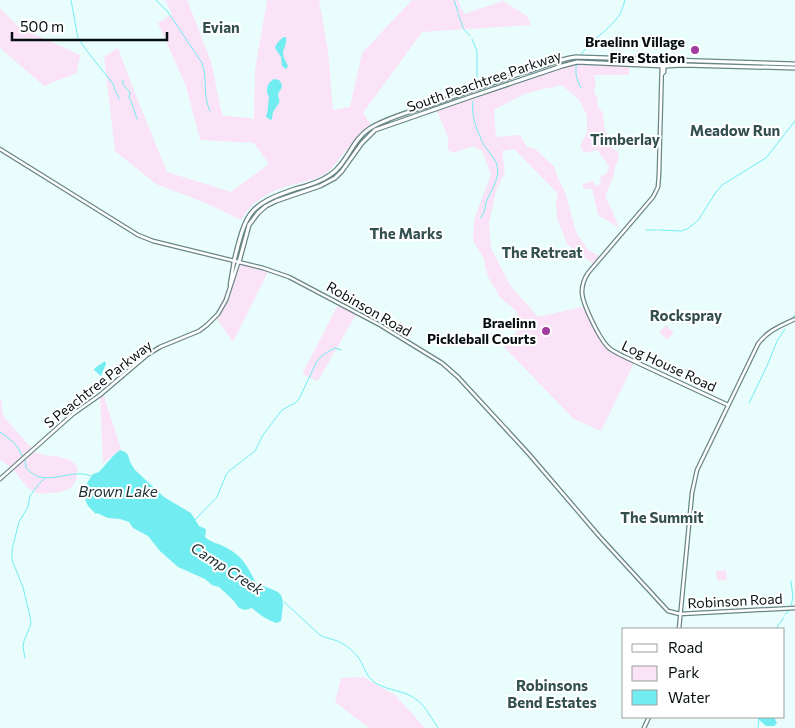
<svg xmlns="http://www.w3.org/2000/svg" width="795" height="728" viewBox="0 0 795 728" font-family="Commissioner,sans-serif">
<rect width="100%" height="100%" fill="#eafdfd"/>
<path fill="#fae2f7" d="M165,0H187L211,61L222,115L254,119L255,70L267,0H319L328,50L333,110L350,107L362,53L412,0H458L464,14L503,1L527,16L531,25L422,32L363,113L374,129C364,137 352,144 344,153C336,161 333,170 323,175C310,182 295,183 282,188C264,194 250,204 241,220L208,204L156,184L115,151L104,57L118,48L133,88L167,172L231,192L269,164L254,143L200,140L186,86L158,23L172,14Z
M0,8L19,27L80,55L77,73L44,86L0,48Z
M579,63L629,65V75H594L596,84L594,91L597,98L598,107L603,113L604,126L612,149L617,150L619,158L615,167L614,174L605,197L613,212L619,228L598,215L592,189H583V184L593,181L596,186L601,183L600,178L607,173L609,166L597,150L584,153L580,146L587,132V115L579,100L562,85L526,93L494,110L496,137L520,135L527,147L535,149L555,167L557,176L565,192L576,232L588,250L599,256L593,264L567,244L557,218L556,201L558,194L514,149L502,151L505,172L496,191L489,223L491,248L510,285L538,317L586,306L599,334L610,349L635,361L601,431L574,419L503,346L521,328L515,323L518,313L500,297L488,277L483,257L473,241L474,220L491,174L482,151L473,146L453,153L448,150V137L437,111L560,68Z
M239,262L269,270L233,342L215,316Z
M339,303L358,311L318,381L302,374Z
M666,325L674,333L667,340L659,332Z
M103,393L121,449L103,463L100,396Z
M0,398L2,402V410L4,417L35,452L43,455L56,456L70,460L77,466C79,487 68,493 49,493C44,494 38,494 34,492C24,487 20,476 12,469C9,466 4,463 0,460Z
M726,570L727,580L717,581L716,571Z
M363,677L395,695L425,728H369L335,702L341,678Z"/>
<path fill="#71edf1" d="M284,37H286C287,47 283,47 283,54C283,58 287,63 288,66L286,69L282,66L281,57L275,48C275,45 281,38 284,37Z
M274,79L279,80C286,89 278,89 278,96C279,99 280,101 279,103L273,112L272,119L271,120L266,117L268,109V105L269,97C265,90 267,83 274,79Z
M105,361L106,364L101,376L94,370L95,368Z
M120,450L125,452L128,455L130,462L135,470L164,497L191,513L199,526L206,529L205,537C210,542 217,543 223,546C242,555 247,565 256,583C282,594 286,589 281,621L277,623C267,620 260,615 252,608L245,610L239,608L234,601L219,587L212,585L205,579L178,567L160,551L148,536L133,528L129,522L120,519L108,518L97,513L96,514L88,506L83,494L85,486L93,474L99,472L113,456Z
M756,717H774L777,723L774,726H766Z"/>
<g fill="none" stroke-linecap="round" stroke-linejoin="round">
<path stroke="#71edf1" stroke-width="1" d="M71,0L78,38L87,51L113,84L119,99
M156,0L168,12L202,63C208,79 202,94 210,111
M454,0L458,12
M458,14L463,27
M463,28L470,36
M472,39L477,51V86
M581,55C590,40 607,32 617,18C622,13 623,6 625,0
M577,63C574,73 577,79 581,88
M122,80L123,81V85L130,92L129,98L131,101L137,119
M473,101C471,115 476,128 482,141
M481,218C484,213 485,209 486,203C491,189 502,177 496,162C493,156 486,149 482,142
M646,230H657
M659,230L681,231L687,229L694,224L699,219L716,192L722,185L766,158L795,121
M793,317L795,315
M749,403L767,366L777,341L785,329
M0,432C10,439 18,444 22,456
M25,460L26,468C30,472 35,476 40,477C58,481 76,468 93,477
M195,520L217,497L226,475L229,471L255,451L263,435L282,410L295,403L299,399L317,361C322,355 328,351 335,348L341,350
M791,581L793,598L791,605
M284,602L320,635C324,638 327,637 331,639C340,641 351,648 357,656C364,664 365,675 374,682C387,691 405,690 417,700C424,704 433,721 438,728
M785,615L789,610
M776,629L784,617
M25,658L23,647L24,641L31,624L30,617L23,587L12,560V549L19,522L28,507L30,496L38,485L45,478
M758,728L759,719"/>
<defs>
<path id="tertiary" d="M662,60L659,174L658,187L653,197L588,273C584,279 582,285 582,292C582,303 599,338 608,347C612,351 619,354 625,357L728,405
M662,74L664,72L665,59
M0,149L138,235L153,241L263,268L289,277L380,325L442,363L458,377L528,453L600,537L668,611L680,614L795,608
M230,285L234,261
M0,479L73,414L100,395L147,355L160,347L199,331L207,325L218,314L226,300L238,263
M679,629L692,493L697,470L758,344C768,330 781,326 795,319
M644,728L649,717"/>
<path id="secondary" d="M234,261C246,214 247,205 295,189C307,186 320,182 330,175C347,164 352,140 369,129C385,118 416,110 436,103C466,92 495,82 525,72C542,67 559,59 576,57L795,64
M239,262L249,225L258,213L266,206L276,201L320,186L335,178L342,171L362,143L375,130L470,97L562,66L577,62L665,66L683,65L795,68"/>
</defs>
<use href="#tertiary" stroke="#698686" stroke-width="5"/>
<use href="#secondary" stroke="#698686" stroke-width="5.5"/>
<use href="#tertiary" stroke="#fff" stroke-width="2.5"/>
<use href="#secondary" stroke="#fff" stroke-width="3"/>
</g>
<g fill="#a33a9d" stroke="#fff" stroke-width="2">
<circle cx="695" cy="50" r="5"/>
<circle cx="546" cy="331" r="5"/>
</g>
<g text-anchor="middle" stroke-width="4" stroke-linejoin="round" paint-order="stroke">
<g font-size="14" font-weight="bold" fill="#050f10" stroke="#fff" text-anchor="end">
<text x="685" y="47">Braelinn Village<tspan x="685" dy="16">Fire Station</tspan></text>
<text x="536" y="328">Braelinn<tspan x="536" dy="16">Pickleball Courts</tspan></text>
</g>
<g font-size="14" fill="#050f10" stroke="#fff">
<text transform="translate(484 81) rotate(-19)" y="5">South Peachtree Parkway</text>
<text transform="translate(369 309) rotate(30)" y="5">Robinson Road</text>
<text transform="translate(669 366) rotate(25)" y="5">Log House Road</text>
<text transform="translate(98 384) rotate(-38)" y="5">S Peachtree Parkway</text>
<text transform="translate(735 601) rotate(-3)" y="5">Robinson Road</text>
</g>
<g font-size="15" font-weight="bold" fill="#334f4f" stroke="#fff">
<text x="221" y="33">Evian</text>
<text x="735" y="136">Meadow Run</text>
<text x="625" y="145">Timberlay</text>
<text x="406" y="239">The Marks</text>
<text x="542" y="258">The Retreat</text>
<text x="686" y="321">Rockspray</text>
<text x="662" y="523">The Summit</text>
<text x="552" y="691">Robinsons<tspan x="552" dy="17">Bend Estates</tspan></text>
</g>
<g font-size="15" font-style="italic" fill="#192f30" stroke="#fff">
<text x="118" y="497">Brown Lake</text>
<text transform="translate(227 569) rotate(33)" y="5">Camp Creek</text>
</g>
</g>
<rect x="622" y="628" width="162" height="90" fill="#ffffff" stroke="#9b9f9f"/>
<rect x="632" y="644" width="25" height="8" fill="#ffffff" stroke="#9b9f9f"/>
<text x="668" y="653" font-size="15" fill="#050f10">Road</text>
<rect x="632" y="666" width="25" height="15" fill="#fae2f7" stroke="#9b9f9f"/>
<text x="668" y="678" font-size="15" fill="#050f10">Park</text>
<rect x="632" y="690" width="25" height="15" fill="#71edf1" stroke="#9b9f9f"/>
<text x="668" y="703" font-size="15" fill="#050f10">Water</text>
<path d="M12 32v8h155v-8" fill="none" stroke="#050f10" stroke-width="2.5"/>
<text x="20" y="32" font-size="15" fill="#050f10" stroke="#ffffff" stroke-width="4" paint-order="stroke">500 m</text>
</svg>
